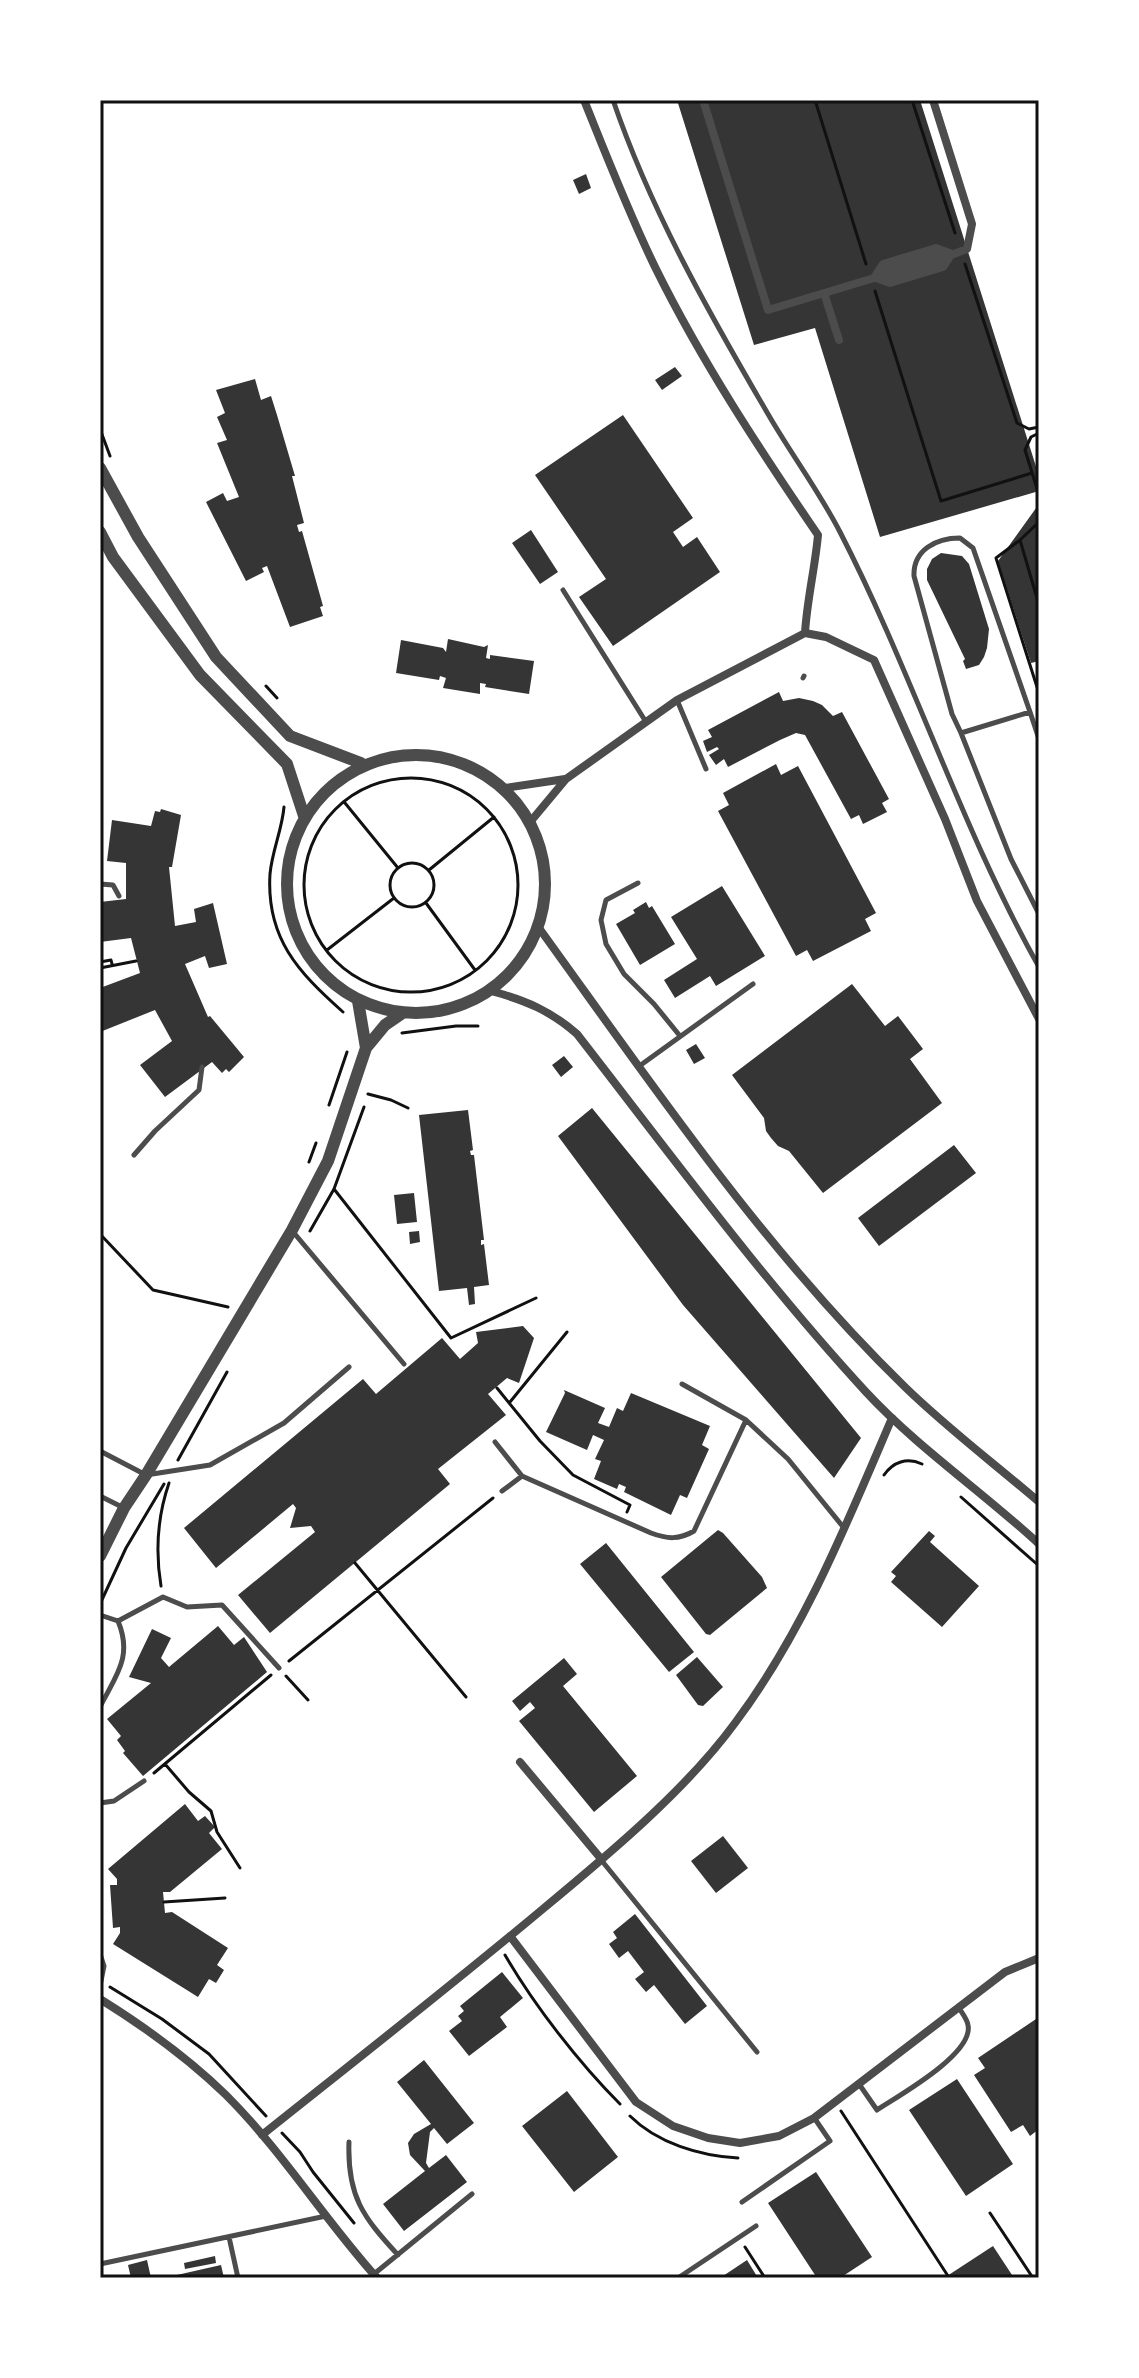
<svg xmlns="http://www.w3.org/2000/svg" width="1139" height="2378" viewBox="0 0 1139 2378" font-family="'Fira Sans Condensed',sans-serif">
<rect width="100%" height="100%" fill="#fff"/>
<path fill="#353535" d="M677,100H920L1039,476V491L880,537L815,328L754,345Z
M586,174L591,188L579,194L573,180Z
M675,367L682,376L662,390L655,380Z
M255,379L261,400L271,396L277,415L295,476H292L304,523L297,525L299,532L302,531L323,606L320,607L323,616L290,627L267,566L262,568L264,572L246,581L206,502L223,493L227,501L239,497L217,443L227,440L217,417L225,413L216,390Z
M623,415L693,518L673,532L683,547L697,537L720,572L613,646L579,597L606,579L535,475Z
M1039,504V661L1031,663L998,561Z
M531,530L558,572L540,584L512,543Z
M941,553L962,556L969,564L989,629L987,648L984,657L979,665L966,669L963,661L965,659L927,580V569L932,559Z
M448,639L484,647L488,645L486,658L490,659V655L534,661L529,694L485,687L486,684L480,683V694L443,688L446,678L440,676L439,680L396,673L401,640L443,648L446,652Z
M779,692L783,701L799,698L813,701L822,705L833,716L842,712L889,799L882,803L887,812L863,824L859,815L851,819L805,735L796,733L780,740L728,767L724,759L716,765L709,755L719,749L717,747L707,752L703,741L712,737L708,730Z
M776,764L781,775L798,766L876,913L865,919L871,931L813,961L807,950L796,956L718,811L729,805L723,793Z
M161,809L181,815L172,867H169L175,926L196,922L194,909L213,903L227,964L209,968L205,956L185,964L208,1017L210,1016L244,1057L229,1072L226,1069L222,1073L212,1062L165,1097L140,1065L172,1041L155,1010L100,1032V988L140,973L131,938L100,942V902L126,899V863L107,861L112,820L151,826L155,811L160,812Z
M722,886L765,956L716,986L710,976L675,998L664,980L697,959L671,917Z
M646,902L649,908L652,906L675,944L640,965L616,924L635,913L633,910Z
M852,984L885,1026L898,1016L923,1049L910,1059L942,1103L823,1193L789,1151L778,1146L771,1138L766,1131L764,1118L732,1075Z
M696,1044L705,1058L694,1064L686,1050Z
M564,1056L573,1067L561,1077L552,1065Z
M592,1108L861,1438L834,1478L683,1305L558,1136Z
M468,1110L473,1150L470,1151L471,1155H474L484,1240H481V1245L484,1244L489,1285L474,1287L475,1304L469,1305L467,1288L439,1291L419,1115Z
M954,1145L976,1173L879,1246L858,1218Z
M414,1193L417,1222L397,1224L394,1195Z
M419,1231L420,1242L410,1244L409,1232Z
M523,1326L534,1338L519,1383L507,1378L488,1394L506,1415L438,1469L450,1484L270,1633L238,1595L315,1532L311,1526L290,1528L296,1508L293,1504L216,1568L184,1528L363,1379L376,1394L442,1338L460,1359L478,1343L476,1332Z
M564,1390L605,1408L598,1423L609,1427L617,1408L623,1411L631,1393L710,1426L702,1445L709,1449L687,1498L680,1495L671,1515L624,1492L626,1487L619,1484L617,1489L594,1479L601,1461L595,1459L604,1440L593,1435L587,1450L546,1432L565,1393Z
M718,1530L723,1533L762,1577L767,1588L710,1635L706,1634L661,1577Z
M929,1531L935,1536L930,1542L979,1586L942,1627L891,1582L896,1576L891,1572Z
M606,1543L694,1652L669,1672L580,1564Z
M218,1626L234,1645L244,1637L267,1672L143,1776L123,1753L125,1751L117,1740L121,1736L107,1719L151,1683L129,1677L152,1629L171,1638L161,1658L169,1667Z
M697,1657L723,1687L703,1706L698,1705L676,1675Z
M564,1658L577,1674L563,1686L637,1776L594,1812L519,1721L535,1708L530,1702L520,1711L512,1701Z
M185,1804L198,1821L205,1816L215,1827L209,1833L222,1849L170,1892H163L165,1913L172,1912L228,1948L217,1965L224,1970L216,1983L209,1979L198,1997L113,1944L120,1933V1927L113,1928L110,1885H117V1879L108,1869Z
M723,1836L748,1868L716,1893L691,1861Z
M635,1914L707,2006L685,2024L654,1985L646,1992L635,1979L644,1972L628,1951L619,1958L609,1944L617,1938L613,1932Z
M502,1972L523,1998L500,2017L507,2027L469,2056L449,2031L462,2021L458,2016L464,2011L460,2006Z
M1039,2017V2129L1030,2136L1023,2125L1011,2132L974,2075L985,2068L978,2058Z
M424,2060L474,2123L447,2144L434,2128L430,2132L426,2163L429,2168L446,2155L467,2182L404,2231L383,2204L425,2171L410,2155L408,2143L414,2134L431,2124L397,2082Z
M957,2079L1013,2164L966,2196L909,2110Z
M567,2091L618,2157L574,2192L522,2126Z
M816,2172L872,2257L840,2278H817L768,2203Z
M993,2246L1014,2278H944Z
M215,2256L216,2263L185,2269L184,2263Z
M147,2260L151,2278H131L128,2265Z
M747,2260L758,2278H720Z
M221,2265L224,2278H168V2277Z"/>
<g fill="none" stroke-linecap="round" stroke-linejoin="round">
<path stroke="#111" stroke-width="3" d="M815,100L866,264
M912,100L955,233
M965,264L1017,423L1029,429L1039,427
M875,291L941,501L1032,473
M100,429L110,456
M1039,433L1031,437L1025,450L1039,495
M1020,540L1039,605
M266,686L277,698
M1037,687L996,558L1020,540L1039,522
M304 885a107 107 0 1 1 214 0a107 107 0 1 1-214 0Z
M345,803L398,868
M284,807C282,830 272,851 270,874C266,938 298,972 343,1012
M390 885a22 22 0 1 1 44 0a22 22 0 1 1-44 0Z
M429,870L494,817
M426,903L475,970
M327,950L394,898
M100,962L111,960L112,964
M100,968L136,961
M402,1033L456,1026H478
M368,1094L391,1100L408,1108
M329,1105L347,1052
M309,1162L316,1143
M334,1189L451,1338L536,1298
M310,1231L334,1189L364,1107
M100,1234L153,1290L228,1307
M497,1388L540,1441L573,1475L630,1505L627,1512
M510,1402L567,1332
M178,1460L227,1372
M884,1475C893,1462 907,1457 922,1464
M961,1497L1039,1566
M355,1563L466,1697
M161,1586C155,1550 157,1518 169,1483
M100,1604L126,1548L164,1484
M289,1661L493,1498
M286,1676L308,1700
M165,1764L189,1792L211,1811L217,1832L240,1868
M154,1773L271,1675
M164,1902L225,1898
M505,1955C534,2005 579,2063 620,2104
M110,1987L162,2019L209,2054L266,2116
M841,2111L948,2276
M630,2116C657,2143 700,2156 738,2158
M282,2133L300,2152L313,2172L354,2223
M990,2213L1033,2278
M745,2247L765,2278"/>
<path stroke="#4c4c4c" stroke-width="5" d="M613,100C651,211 709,313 768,414C791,454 819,491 840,532C913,674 961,828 1039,967
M563,590L646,722
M803,678L804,676
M677,700L706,769
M961,733L952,714L914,576C913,550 936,538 960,538L973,548L1030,712
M1039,739L1030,712L961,733L1011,859L1039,914
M638,883L606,900L601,920L606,944L624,974L654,1004L680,1036
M100,884L113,885L119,896
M638,1067L753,984
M134,1155L155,1131L199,1090L202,1067
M294,1233L404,1364
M682,1384L746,1420L788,1459L844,1528
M495,1442L522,1476
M100,1451L146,1475L210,1465L284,1423L349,1367
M502,1491L522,1476L651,1533C667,1539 679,1540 694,1531L746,1420
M100,1496L124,1508
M100,1615L118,1621C133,1657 116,1675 100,1707
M118,1621L163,1597L187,1607L222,1605L279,1668
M100,1803L114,1801L144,1781
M602,1861L757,2052
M100,1954L104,1966L100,1986
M859,2084L877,2110C898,2096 974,2054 968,2025C967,2019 962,2013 959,2008
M349,2142C347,2196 363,2217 398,2255
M742,2202L830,2141L815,2119
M229,2237L238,2278
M100,2264L326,2216
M374,2274L472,2194
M678,2278L756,2226"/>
<path stroke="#4c4c4c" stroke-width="8" d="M584,100C607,157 629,214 656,269C702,362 760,450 818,535C815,568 807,600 805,633
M703,100L768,310L874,278C907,276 936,260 967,249L972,224L933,100
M880,273L938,254H947
M874,278L883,264L936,248L952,254
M879,279L890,283L943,267L949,258
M824,293L839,340
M805,633L826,637L874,660L945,819L977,901L1039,1019
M505,788L565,779
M531,821L566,779L677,700L805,633
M539,928C654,1087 764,1250 905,1387C947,1428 995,1464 1039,1502
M491,991C525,1000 551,1011 577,1034C671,1155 762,1279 866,1392C918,1448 983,1492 1039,1544
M520,1762L602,1860
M510,1936L636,2102L673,2126L708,2138L740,2143L779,2136L814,2118L1005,1972L1039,1958
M100,1999C145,2027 188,2058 226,2095C282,2151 324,2219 377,2278
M262,2135C356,2060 452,1985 544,1908C608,1855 686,1790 735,1723C804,1631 847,1523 892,1418"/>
<path stroke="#4c4c4c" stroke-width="12" d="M100,468L138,537L216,657L290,736L361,763
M100,532L113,557L200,675L287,764L304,816
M287 884a129 129 0 1 1 258 0a129 129 0 1 1-258 0Z
M358,1001L366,1048
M100,1556L124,1508L146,1475L292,1230L328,1161L366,1048L385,1025L401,1014"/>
</g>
<rect width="1139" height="2378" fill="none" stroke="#ffffff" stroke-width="204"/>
<rect x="102" y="102" width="935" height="2174" fill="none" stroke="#111" stroke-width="3"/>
</svg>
